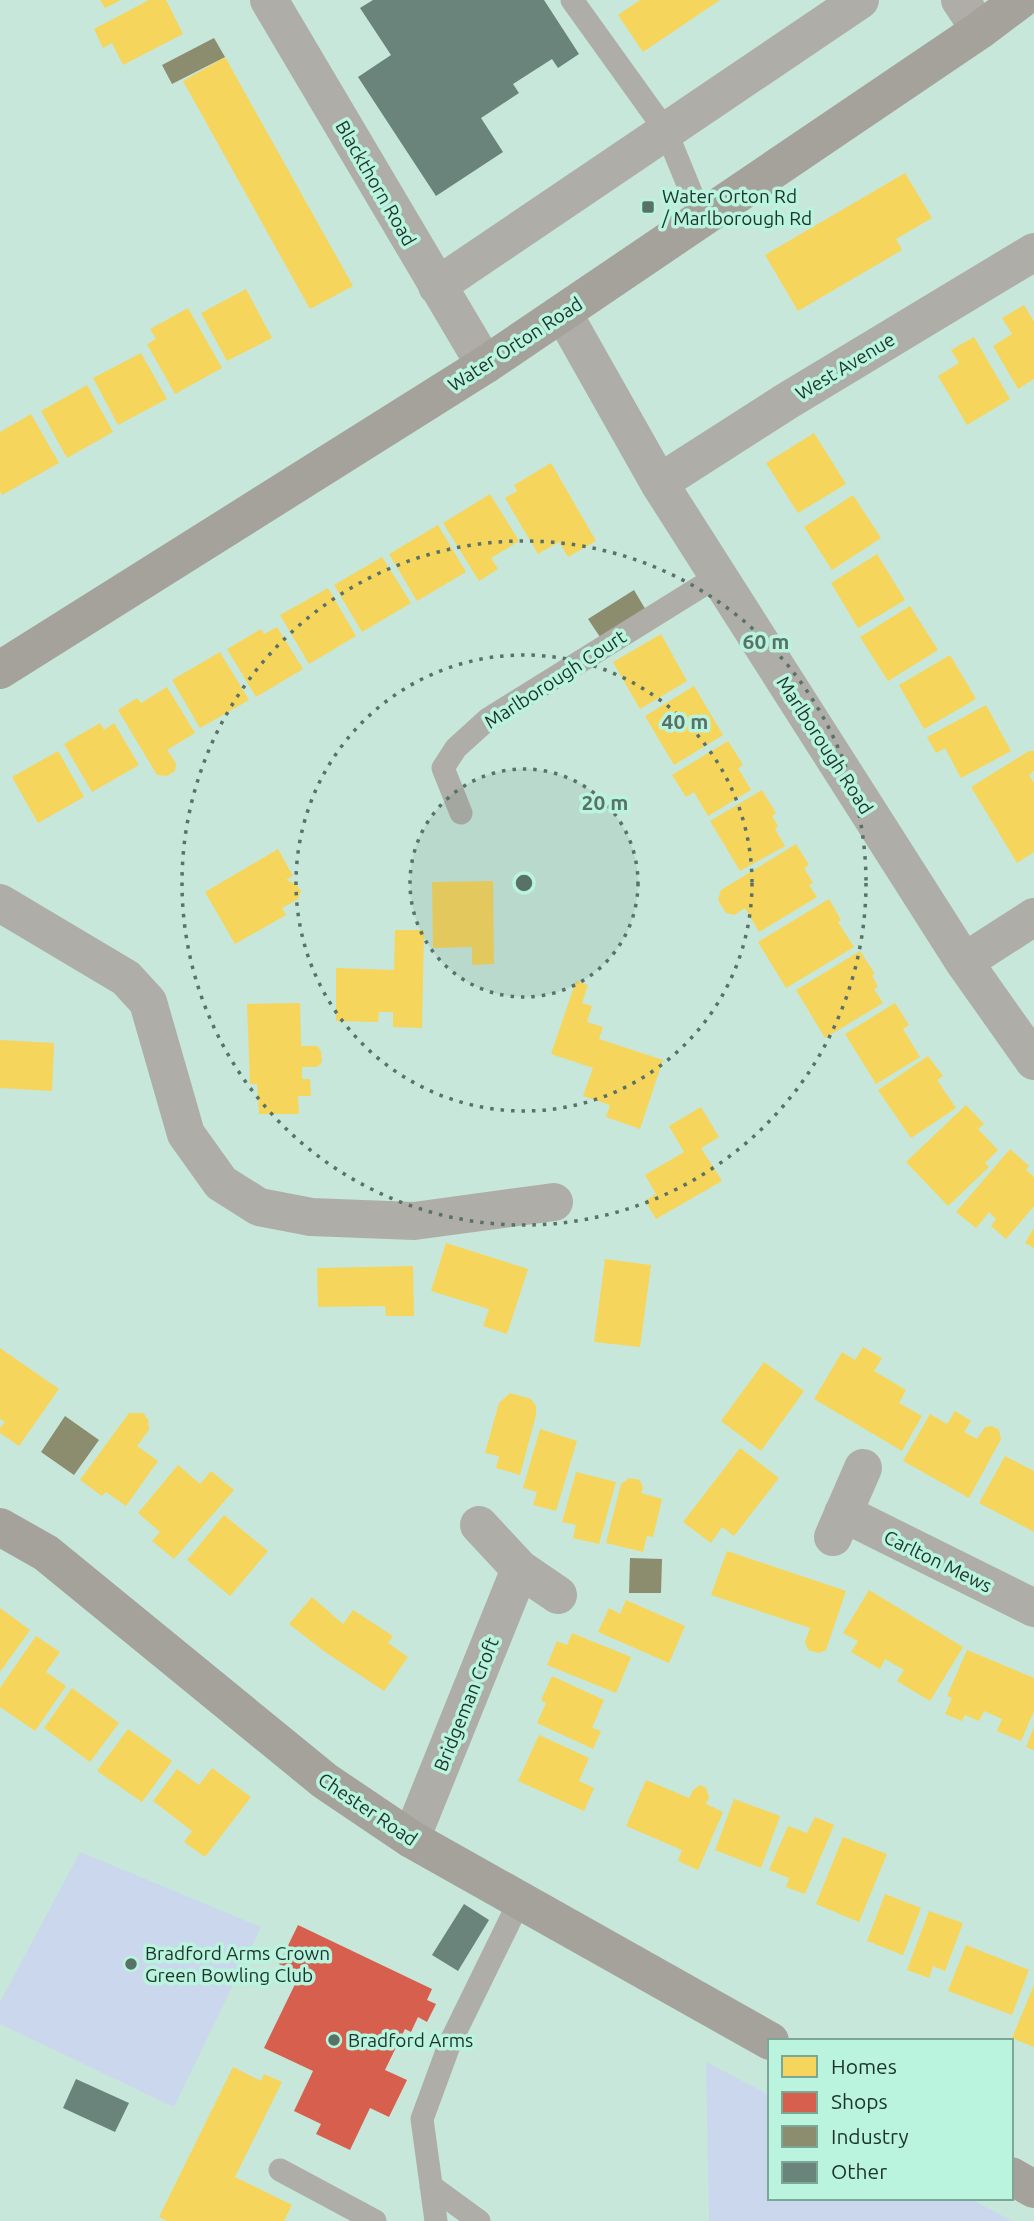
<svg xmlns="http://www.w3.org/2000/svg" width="1034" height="2221" viewBox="0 0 1034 2221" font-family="Ubuntu,sans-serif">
<rect width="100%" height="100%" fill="#c7e7da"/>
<path fill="#cbd7ec" d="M80,1852L261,1927L174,2107L0,2024V2002Z
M706,2062L770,2095V2198H969L1012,2221H709Z"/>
<path fill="#f6d55c" d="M100,0H121L105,8Z
M149,0H166L183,34L123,65L112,43L103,48L94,29Z
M640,0H720L643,52L618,15Z
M225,57L353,286L310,309L183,81Z
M905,173L932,218L896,239L902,250L798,311L765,255Z
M246,289L272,338L227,361L201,313Z
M1024,305L1034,322V379L1018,389L993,346L1012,334L1002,318Z
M188,308L222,368L175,394L147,344L156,339L150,329Z
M974,337L1010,399L967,425L938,376L959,363L951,350Z
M141,353L167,399L118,425L93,378Z
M87,385L113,432L67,458L41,411Z
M31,414L59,463L2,495L0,491V432Z
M814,433L846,484L798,513L766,463Z
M551,463L596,541L568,557L559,542L538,554L505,498L517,491L514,485Z
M490,494L519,541L491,558L498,569L479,581L443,523Z
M853,495L881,538L832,570L804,527Z
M438,525L466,572L417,601L389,554Z
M877,554L905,600L858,628L831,583Z
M382,557L411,603L362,632L334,585Z
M328,588L356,636L309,664L280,615Z
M910,606L938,650L888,681L860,637Z
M277,627L303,669L256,697L227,649L261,629L264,634Z
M661,634L687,681L640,709L613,662Z
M220,652L249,700L200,728L172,680Z
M950,655L976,699L924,729L899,685Z
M694,686L723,735L674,765L645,716Z
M167,687L195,733L167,750L176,763L175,771L167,776L157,775L118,710L137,698L141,703Z
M986,705L1011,751L961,778L945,748L936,753L927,737Z
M100,723L104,730L114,723L139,765L92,792L64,744Z
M728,741L743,765L738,768L751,790L708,816L694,792L686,797L672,775Z
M58,751L84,797L38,823L12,777Z
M1029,751H1034V771L1029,775L1034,783V852L1017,863L971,787Z
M762,790L776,813L772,816L778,826L775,829L785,846L740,871L710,821Z
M796,844L809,865L804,868L813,883L809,885L817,897L759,932L745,908L734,915L726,913L718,900L721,890Z
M278,849L293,876L286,880L296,884L301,891L298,899L282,908L286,915L235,944L205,892Z
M493,881L494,964L472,965V947L433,948L432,882Z
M829,899L841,920L838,922L854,947L786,988L758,942Z
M395,930H424L422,1028L393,1027V1012H379L378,1022L336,1021V968L394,970Z
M860,951L875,974L872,975L878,987L874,989L883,1003L825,1038L796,990Z
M576,981L588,985L582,1003L592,1006L587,1022L603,1027L599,1039L663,1060L640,1129L606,1117L610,1105L583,1096L593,1068L551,1054Z
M300,1003L301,1046H317L321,1051L322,1062L317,1067H302V1079H310L311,1096H298L299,1114H259L257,1084H250L247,1004Z
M895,1003L909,1025L903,1029L920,1057L876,1084L845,1034Z
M0,1040L54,1043L52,1091L0,1088Z
M928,1056L943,1076L937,1080L956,1108L911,1138L878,1090Z
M966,1105L984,1124L978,1129L998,1150L985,1163L989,1167L948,1206L906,1162Z
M701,1107L719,1137L701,1148L722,1181L656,1219L645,1201L656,1194L645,1175L684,1152L669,1126Z
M1010,1149L1029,1166L1026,1170L1034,1177V1206L1006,1239L991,1226L996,1219L989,1212L976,1228L956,1212Z
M1034,1228V1248L1025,1243Z
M446,1243L528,1269L507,1334L483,1326L489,1309L431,1291Z
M605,1259L651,1265L640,1347L594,1342Z
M413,1266L414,1316H386L385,1306L318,1307L317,1268Z
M863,1347L882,1358L874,1371L906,1390L899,1403L922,1416L902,1451L814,1399L842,1352L855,1360Z
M0,1348L59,1389L19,1446L0,1433V1428L5,1422L0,1419Z
M764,1362L804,1391L761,1451L721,1421Z
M510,1393L531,1399L536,1406V1415L520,1475L496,1468L499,1456L485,1453L499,1403Z
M955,1411L971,1421L964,1432L977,1439L985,1427L992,1426L999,1430L1001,1439L969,1498L903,1461L930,1414L947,1424Z
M129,1413H143L148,1419L149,1430L137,1446L158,1461L126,1506L106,1492L102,1496L80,1480Z
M540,1429L577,1441L556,1511L533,1505L537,1492L523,1488Z
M740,1448L779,1478L734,1536L722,1527L711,1543L683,1522Z
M1005,1456L1034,1471V1532L979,1503Z
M178,1465L200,1484L211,1471L234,1490L174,1559L152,1541L160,1532L138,1513Z
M576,1472L616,1482L599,1544L573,1538L576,1525L562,1522Z
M629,1478L640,1480L643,1488L641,1493L662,1499L653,1537L647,1536L643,1552L606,1543L621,1484Z
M224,1515L268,1551L230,1596L187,1560Z
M727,1551L846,1591L826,1650L819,1653L808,1650L805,1642L810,1628L711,1595Z
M869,1590L963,1647L930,1701L897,1681L904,1670L885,1659L880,1669L851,1652L858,1641L843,1633Z
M312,1597L343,1624L353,1610L393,1636L388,1643L408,1657L384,1691L325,1652L289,1624Z
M626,1600L685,1626L669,1663L598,1632L609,1608L620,1614Z
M0,1608L30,1630L0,1672Z
M572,1633L631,1657L616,1693L547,1665L557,1641L567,1645Z
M36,1636L60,1652L46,1672L66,1686L35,1731L0,1707V1688Z
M967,1650L1034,1678V1711L1021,1741L997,1731L1002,1719L984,1711L979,1721L965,1715L962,1721L945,1714L952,1698L947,1696Z
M552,1676L604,1700L592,1728L601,1731L593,1749L537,1723L546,1703L541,1700Z
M72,1688L119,1723L90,1762L44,1728Z
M1034,1727V1750L1026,1747Z
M128,1729L172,1761L142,1802L97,1771Z
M539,1735L589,1758L579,1781L594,1788L584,1811L518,1781Z
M212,1768L251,1797L205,1857L184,1842L192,1831L153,1801L177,1769L199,1785Z
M646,1780L689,1798L693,1790L700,1785L706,1788L709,1797L706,1804L723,1812L698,1870L678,1861L682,1850L626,1826Z
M734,1799L780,1816L761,1868L715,1850Z
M815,1817L834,1825L805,1894L786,1887L789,1878L769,1870L788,1826L807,1833Z
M843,1837L887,1854L859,1922L816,1904Z
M885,1894L921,1908L903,1955L867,1941Z
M929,1911L963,1923L945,1971L933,1966L929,1978L907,1970Z
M966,1945L1029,1970L1012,2015L948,1991Z
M1034,1985V2047L1012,2038Z
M233,2067L261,2081L264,2074L282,2082L235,2177L292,2205L284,2221H167L159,2217Z"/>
<path fill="#d6604d" d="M298,1925L432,1989L427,2000L436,2004L427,2022L418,2017L411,2032L405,2029L385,2070L407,2080L389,2117L370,2108L350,2150L316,2134L321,2124L294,2111L313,2071L264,2048L300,1974L279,1964Z"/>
<path fill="#8c8c6e" d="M214,38L225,57L172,84L162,65Z
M634,590L647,612L602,640L588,619Z
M65,1416L99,1440L74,1475L41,1452Z
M630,1558L662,1559L661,1593H629Z"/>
<path fill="#6a837b" d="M373,0H544L579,54L558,68L552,59L513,84L519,93L481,118L503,152L436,196L358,77L391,55L360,8Z
M464,1904L489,1920L458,1971L432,1955Z
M76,2079L129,2103L115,2132L63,2108Z"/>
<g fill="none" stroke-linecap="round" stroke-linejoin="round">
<path stroke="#afada8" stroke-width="23" d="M572,0L666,131L702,219
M461,813L443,768L456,748L488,719L718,576
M280,2170L375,2221
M431,2186L479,2221
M436,2221L422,2119L450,2043L520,1900"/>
<path stroke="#afada8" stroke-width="38" d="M269,0L485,365
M960,0L980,30
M437,286L860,0
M563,313L659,483L964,962L1034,1061
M659,483L787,401L1034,252
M0,903L126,978L148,1002L186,1134L221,1183L259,1207L311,1217L414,1221L554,1202
M964,962L1034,917
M843,1513L1034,1608
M479,1525L520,1569L558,1595
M833,1537L863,1468
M411,1839L520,1569"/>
<path stroke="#a5a29c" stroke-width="38" d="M0,670L485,365L980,30L1020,0
M0,1527L46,1553L325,1781L411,1839L770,2041
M1011,2176L1034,2189"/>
</g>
<circle cx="524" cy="883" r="114" fill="#587268" fill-opacity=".12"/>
<g fill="none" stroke="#587268" stroke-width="3.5" stroke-dasharray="3.5 7">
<circle cx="524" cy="883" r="114"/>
<circle cx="524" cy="883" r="228"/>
<circle cx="524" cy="883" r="342"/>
</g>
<g fill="#587268" stroke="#baf4de" stroke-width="2.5">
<rect x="641" y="200" width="14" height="14" rx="3.5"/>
<circle cx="131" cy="1964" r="7"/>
<circle cx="334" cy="2040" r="7"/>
</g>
<g text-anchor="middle" stroke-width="7" stroke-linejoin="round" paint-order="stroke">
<g font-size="19" fill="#1c332b" stroke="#baf4de">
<text transform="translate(376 183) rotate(60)" y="7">Blackthorn Road</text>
<text transform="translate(515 344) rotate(-33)" y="7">Water Orton Road</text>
<text transform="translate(845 366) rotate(-31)" y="7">West Avenue</text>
<text transform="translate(555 679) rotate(-33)" y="7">Marlborough Court</text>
<text transform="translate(825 745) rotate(57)" y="7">Marlborough Road</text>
<text transform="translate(938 1561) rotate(26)" y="7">Carlton Mews</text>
<text transform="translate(466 1704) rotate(-68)" y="7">Bridgeman Croft</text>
<text transform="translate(368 1809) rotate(34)" y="7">Chester Road</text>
</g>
<g font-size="19" fill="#1c332b" stroke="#baf4de" text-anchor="start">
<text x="662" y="203">Water Orton Rd<tspan x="662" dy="22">/ Marlborough Rd</tspan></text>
<text x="145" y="1960">Bradford Arms Crown<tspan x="145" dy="22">Green Bowling Club</tspan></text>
<text x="348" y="2047">Bradford Arms</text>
</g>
</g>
<circle cx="524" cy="883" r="10" fill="#587268" stroke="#baf4de" stroke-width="3.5"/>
<g font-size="21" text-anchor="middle" font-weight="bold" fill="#587268" stroke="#baf4de" stroke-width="7" stroke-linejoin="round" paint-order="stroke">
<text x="766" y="649">60 m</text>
<text x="685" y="729">40 m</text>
<text x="605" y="810">20 m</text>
</g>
<rect x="768" y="2039" width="245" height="161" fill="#baf4de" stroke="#7ba796" stroke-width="2"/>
<rect x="782" y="2056" width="35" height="21" fill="#f6d55c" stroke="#7ba796" stroke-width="2"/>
<text x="831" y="2074" font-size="21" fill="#1c332b">Homes</text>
<rect x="782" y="2092" width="35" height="21" fill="#d6604d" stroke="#7ba796" stroke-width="2"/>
<text x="831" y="2109" font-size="21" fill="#1c332b">Shops</text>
<rect x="782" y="2126" width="35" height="21" fill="#8c8c6e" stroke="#7ba796" stroke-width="2"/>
<text x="831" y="2144" font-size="21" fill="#1c332b">Industry</text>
<rect x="782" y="2162" width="35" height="21" fill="#6a837b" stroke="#7ba796" stroke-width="2"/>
<text x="831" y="2179" font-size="21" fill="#1c332b">Other</text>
</svg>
